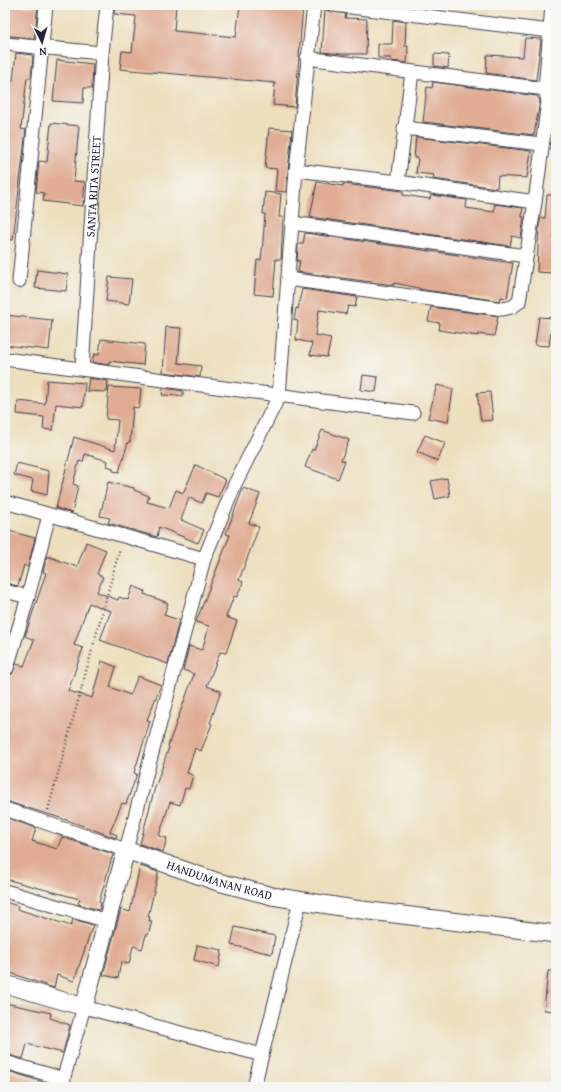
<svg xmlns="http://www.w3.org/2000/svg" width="561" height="1092" viewBox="0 0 561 1092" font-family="'Gentium Book Plus',serif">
<rect width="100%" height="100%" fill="#f6f6f2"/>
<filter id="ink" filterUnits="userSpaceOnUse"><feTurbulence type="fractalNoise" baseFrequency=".025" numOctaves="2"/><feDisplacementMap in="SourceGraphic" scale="8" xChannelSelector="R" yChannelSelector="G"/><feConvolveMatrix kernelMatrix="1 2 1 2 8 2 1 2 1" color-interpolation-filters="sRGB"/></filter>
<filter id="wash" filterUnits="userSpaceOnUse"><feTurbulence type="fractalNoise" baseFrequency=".012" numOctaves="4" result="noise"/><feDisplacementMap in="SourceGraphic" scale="16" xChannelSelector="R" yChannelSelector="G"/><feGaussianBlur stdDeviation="0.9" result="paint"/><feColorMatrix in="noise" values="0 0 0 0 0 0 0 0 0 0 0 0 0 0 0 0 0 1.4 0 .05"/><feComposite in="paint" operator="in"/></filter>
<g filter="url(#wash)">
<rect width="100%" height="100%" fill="#eddfbd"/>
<g id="blocks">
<path fill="#e0ac93" d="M5,5L38,7L34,39L5,35Z
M115,5H176L174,31L236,37L240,5H303L295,107L273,105L275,83L120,69L122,51L132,52L136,16L114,14Z
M325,10L346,14L345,18L367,19L366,54H342L322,52Z
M393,20L406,22L405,46H408L407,63L391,61V58H378V44H392Z
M525,38L541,39L536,80L486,73L487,55L523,57Z
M16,53L32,55L33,59L31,78H27L21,129L26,130L13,240H5V81H13Z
M434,54L449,55L448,68L434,66Z
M57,60L93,64L92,88H84L83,103L53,101Z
M433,82L537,96L540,101L534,135L423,122L427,87L432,88Z
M51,123L79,126L74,181L85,182L83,206L43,201L44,193L36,192L39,161L47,162Z
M269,128L292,130L286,192L275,191L277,169L265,168Z
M416,137L531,151L527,178L498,176L497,188L433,179L434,175L416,173L418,158H414Z
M317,182L343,186V184L403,191V195L430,199L431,195L467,200L466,208L494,212L495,204L523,208L522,217H524L521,238L512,236L510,246L310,217Z
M265,192L281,194L279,217H283L281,259H276L273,296L254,294L257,260H261L263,241L265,214H263Z
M547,195H556V232H554L552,273L537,272L539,225L541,218H545Z
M305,233L513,263L507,298L501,297L500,301L419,289V288L394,283V285L298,272L300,261H297L298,244H303Z
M37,270L68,274L66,291L35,288Z
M109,277L132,279L129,304L106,301Z
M302,289L357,297L355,307L348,306L346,314L319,310L315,335L331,338L327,357L310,355L312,343L296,340L298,321L294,320L296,308L298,309Z
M431,307L498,316L494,336L478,334V336L439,330L440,323L428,321Z
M5,315L52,320L49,350L5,345Z
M539,317L553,318L549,346L535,345Z
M166,327L181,328L178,363L201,366L200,377L163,372Z
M101,339L145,344L143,365L109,361V365L92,362L94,354L99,355Z
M363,375L378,377L376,392L361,390Z
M89,378L108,381L107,392L87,391Z
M47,380L85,383L83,407L56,404L53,430L43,429L44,417L17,414L18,401L45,404Z
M437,385L453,389L448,422L428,418Z
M109,387L141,389L139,408L133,407L130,442H128L119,472L113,471V468L107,466L108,461L85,454L83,462L79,461L73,484L78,486L72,513L56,508L74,437L115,450L118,420L106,419Z
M163,388L183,391V396L162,395Z
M490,392L493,420L481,421L477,393Z
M322,430L349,440L341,460L345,461L338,479L305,467L312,449L314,450Z
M425,435L445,443L438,461L417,452Z
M17,463L49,471L47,495L31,491L33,480L14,475Z
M196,465L226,480L218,497L206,493L202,503L189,498L181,520L204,530L198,543L159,527L157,537L108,523L110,518L100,516L108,482L134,488V490L149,496L147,502L169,508L176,490L183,493Z
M447,478L450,496L435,499L431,481Z
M243,488L260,494L249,523L259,527L239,580L243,582L237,597L234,596L226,617L237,621L226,653L220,652L207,686L221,691L210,723L212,724L201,751L195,748L187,773L193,775L189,789L185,788L180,805L170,802L159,836L167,838L163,852L140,844L154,791L169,747L168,746L194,674L183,670L189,646L202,650L209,626L196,622L230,535L226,534Z
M5,530L35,538L28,567L24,565L18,586L5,583Z
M86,542L106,550L97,574L103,577L97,592L118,600L119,597L128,600L133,586L145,591L144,594L168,603L164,615L179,620L168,664L100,640L111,611L89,603L74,645L83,648L68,691L92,698L102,661L116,667L110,687L130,695L138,676L161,685L147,720L150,721L134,773L137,774L126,804L122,803L110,832L117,835L116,838L67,820L5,801V707L9,694L5,693V676L12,674L16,664L24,666L34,640L25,636L46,573L43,572L47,556L77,567Z
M5,817L36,828L32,841L57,849L62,837L113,854L99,902L101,903L99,910L78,904L80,899L5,879Z
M140,866L158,872V874L148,917H150L149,921H152L148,935H146L142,949L133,946L129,964L121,962L118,978L103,975L121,909L130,912Z
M5,902L18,906L17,909L71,926L73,919L93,925L74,981L57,975L54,988L5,971Z
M235,927L275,936L272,954L231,945Z
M197,945L222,950L219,967L194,960Z
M548,971H556V1011L544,1010Z
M5,1003L51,1013L50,1018L70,1025L63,1053L27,1044L23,1059L5,1054Z
M5,1070L46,1083L45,1087H5Z"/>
</g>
</g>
<g filter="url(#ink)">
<use href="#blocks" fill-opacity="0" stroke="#403e4e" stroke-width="1"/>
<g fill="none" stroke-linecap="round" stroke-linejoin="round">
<defs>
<g id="minor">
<path d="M334,5L550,31"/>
<path d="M5,44L102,53"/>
<path d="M545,89L552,5"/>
<path d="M404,128L541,144"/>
<path d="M296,170L398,182L535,202"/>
<path d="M398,182L412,72"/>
<path d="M292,223L526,256"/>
<path d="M288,279L503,309L512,307L519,302L535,202L548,101L545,89L307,58"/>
<path d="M19,281L46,5"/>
<path d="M5,359L413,413"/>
<path id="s1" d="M82,369L102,53L107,5"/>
<path d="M5,502L204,559"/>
<path d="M5,591L28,597"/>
<path d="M5,668H7L28,597L49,515"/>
<path d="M5,809L126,850L204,559L235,484L279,396L296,170L314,5"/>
<path d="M5,891L107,921"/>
<path d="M5,1062L64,1079"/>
<path d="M61,1087L84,1007L262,1055"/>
<path d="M254,1087L300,901"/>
</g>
<g id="tertiary">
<path id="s2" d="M5,984L84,1007L126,850L218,882L272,896L354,909L556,934"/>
</g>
</defs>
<use href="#minor" stroke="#403e4e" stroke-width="15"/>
<use href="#tertiary" stroke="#403e4e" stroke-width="19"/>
<path stroke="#403e4e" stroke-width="2.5" stroke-dasharray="1 3" stroke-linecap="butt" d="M48,810L120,548"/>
<use href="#minor" stroke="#fff" stroke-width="13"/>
<use href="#tertiary" stroke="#fff" stroke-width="17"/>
</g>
</g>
<g text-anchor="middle" stroke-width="3" stroke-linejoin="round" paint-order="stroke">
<g font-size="12" fill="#22223b" stroke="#f6f6f2">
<text dy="4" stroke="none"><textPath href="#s1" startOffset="183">SANTA RITA STREET</textPath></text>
<text dy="4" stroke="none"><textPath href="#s2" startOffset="343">HANDUMANAN ROAD</textPath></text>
</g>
</g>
<rect width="561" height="1092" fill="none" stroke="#f6f6f2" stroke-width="20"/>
<g transform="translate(42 42) rotate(175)" stroke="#f6f6f2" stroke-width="3" paint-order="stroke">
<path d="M0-3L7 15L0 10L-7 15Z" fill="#22223b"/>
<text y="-6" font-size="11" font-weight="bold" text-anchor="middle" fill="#22223b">N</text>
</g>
</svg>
